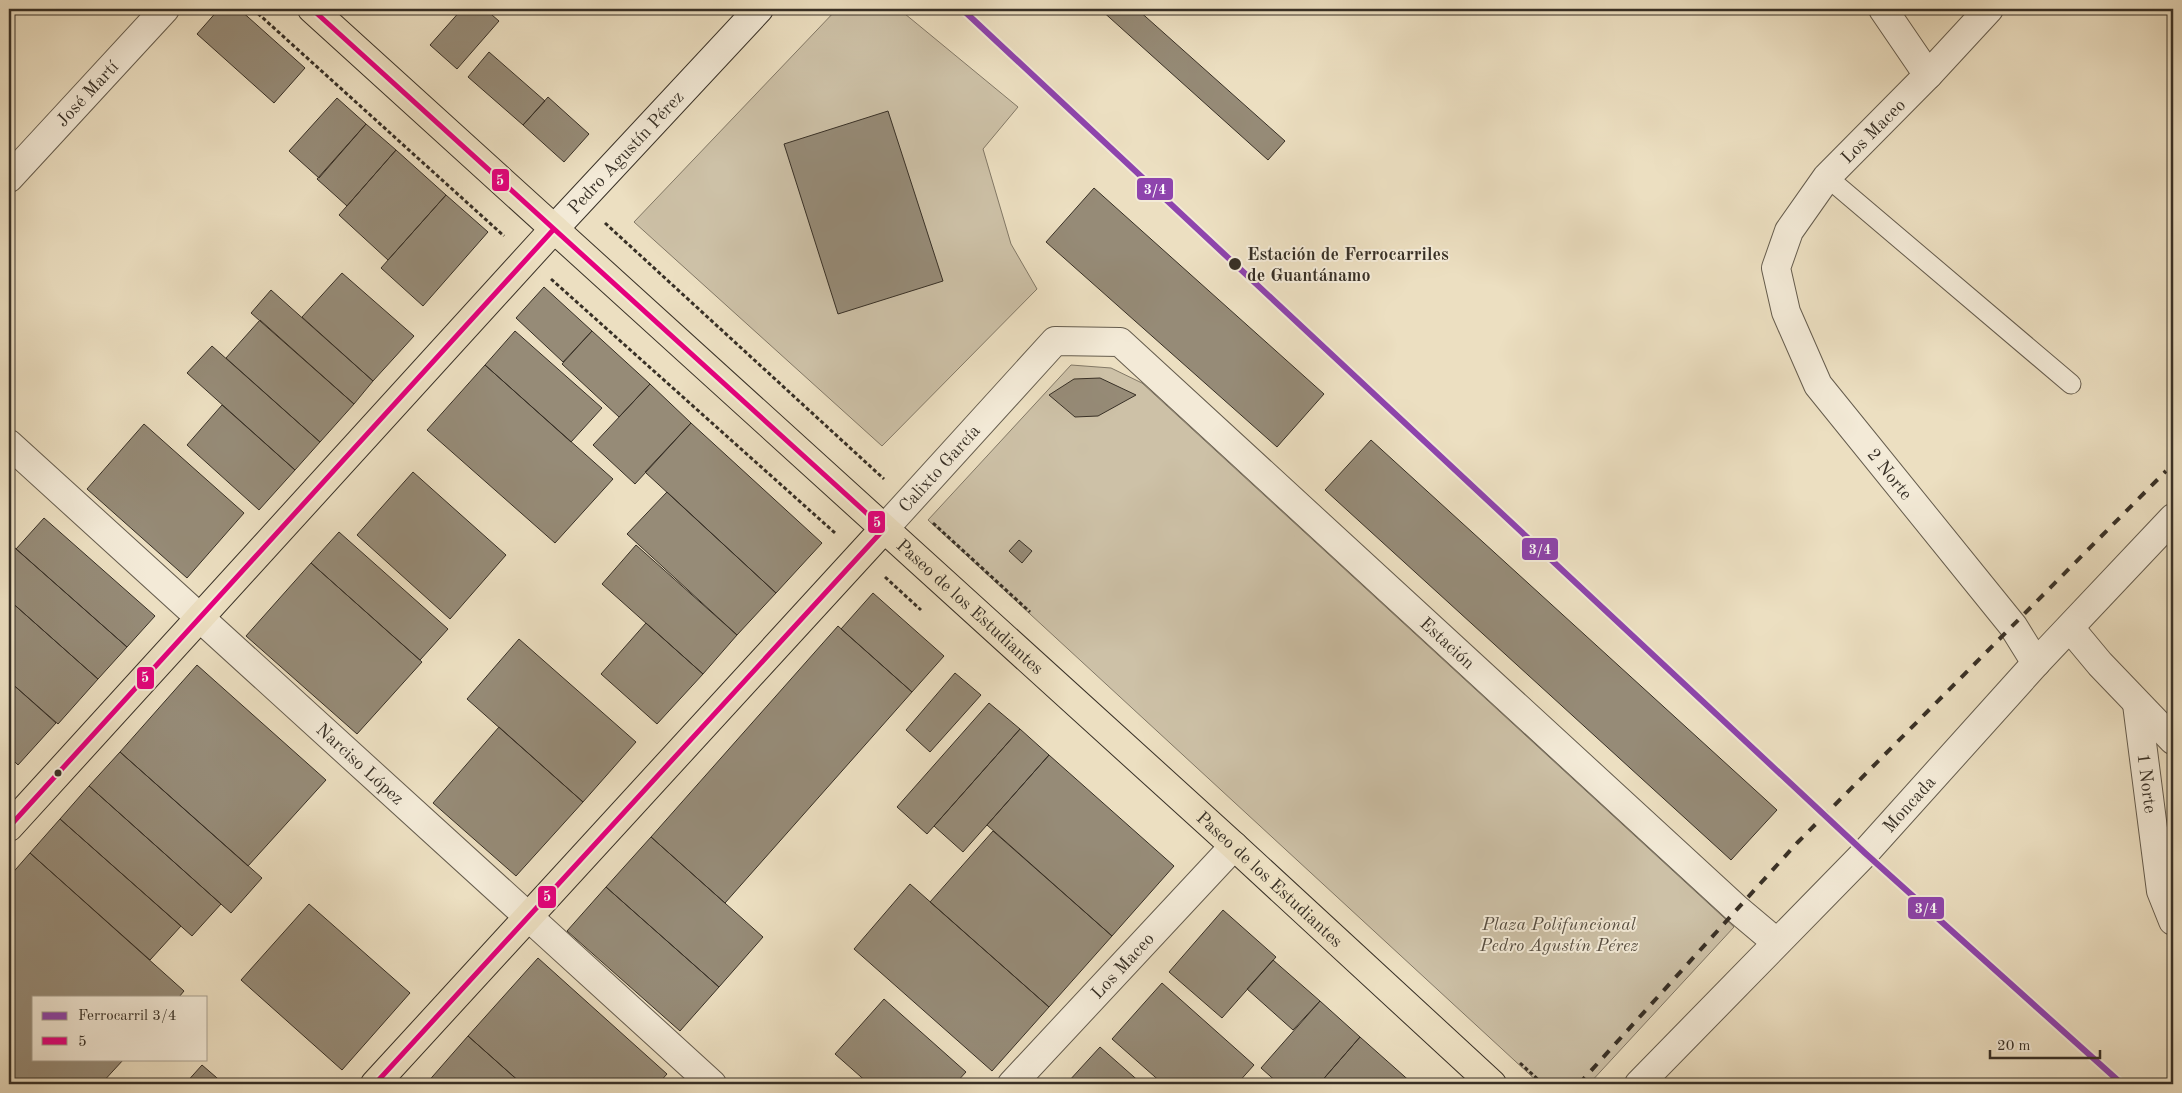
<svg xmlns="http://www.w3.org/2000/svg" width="2182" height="1093" viewBox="0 0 2182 1093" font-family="'Old Standard TT',serif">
<rect width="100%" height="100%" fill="#ecdfc1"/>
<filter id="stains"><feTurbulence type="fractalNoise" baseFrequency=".004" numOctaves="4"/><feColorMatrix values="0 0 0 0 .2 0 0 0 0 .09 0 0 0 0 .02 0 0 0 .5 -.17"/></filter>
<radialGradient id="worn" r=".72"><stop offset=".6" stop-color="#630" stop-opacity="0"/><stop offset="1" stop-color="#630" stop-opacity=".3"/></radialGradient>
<path fill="#cdc1a7" stroke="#827866" d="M837,9H899L1018,107L983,149L1011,244L1037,289L882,446L634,222Z
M1071,365L1111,368L1142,383L1734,927L1589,1084H1540L928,520Z"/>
<path fill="#968b77" stroke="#383026" d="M219,9H239L305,68L274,103L197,34Z
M462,9H485L499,21L457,69L430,45Z
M1100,9H1137L1285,141L1268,160Z
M489,52L545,101L523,125L468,77Z
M548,97L589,134L564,162L523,125Z
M337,98L366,124L319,178L289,151Z
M888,111L943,281L838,314L784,144Z
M366,124L396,150L347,206L317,179Z
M396,150L446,195L388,260L339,215Z
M1094,188L1324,394L1277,447L1046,242Z
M446,195L488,232L423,306L381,268Z
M342,273L414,336L373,381L302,317Z
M544,287L592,331L563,362L516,318Z
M271,290L373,381L354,404L251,313Z
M260,320L354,404L320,442L226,358Z
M515,331L602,408L571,442L485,365Z
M592,331L650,384L619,417L562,364Z
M212,346L320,442L295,470L187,373Z
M485,365L613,479L555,543L427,430Z
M1100,378L1136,395L1098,416L1075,417L1049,395L1074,379Z
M650,384L691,423L635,484L593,445Z
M222,405L295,470L259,510L187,445Z
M691,423L822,543L776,593L645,472Z
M144,424L244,513L187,578L87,489Z
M1371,440L1777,810L1731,860L1325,490Z
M413,472L506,555L450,619L357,535Z
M667,492L776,593L737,635L627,534Z
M44,518L155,616L127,647L16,549Z
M339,532L448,629L420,660L311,563Z
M1019,540L1032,551L1022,563L1009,551Z
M636,545L737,635L703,674L602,584Z
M14,547L127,647L98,679L9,600V554Z
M311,563L422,662L357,734L246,636Z
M873,593L944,656L912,692L841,629Z
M9,600L98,679L58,724L9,681Z
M646,623L703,674L657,724L601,674Z
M838,626L912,692L725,903L651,837Z
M519,639L636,742L583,802L467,699Z
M197,665L326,780L248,866L120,752Z
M955,673L981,695L930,752L906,730Z
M9,681L56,723L18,765L9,756Z
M989,703L1020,729L927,834L897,807Z
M499,727L583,802L516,876L433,803Z
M1020,729L1049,755L963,852L934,826Z
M120,752L262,878L231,913L89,786Z
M1049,755L1174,866L1112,936L987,825Z
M89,786L221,904L192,936L60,819Z
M60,819L181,926L150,960L30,853Z
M993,831L1112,936L1049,1007L930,902Z
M651,837L763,937L719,987L606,887Z
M30,853L184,991L179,997H34V1059H124L101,1084H19L9,1075V877Z
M910,884L1049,1007L992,1071L854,949Z
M606,887L719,987L680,1031L567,931Z
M309,904L410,993L342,1070L241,980Z
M1223,910L1276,957L1222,1018L1169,972Z
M538,958L667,1074L658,1084H522L468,1036Z
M1273,960L1320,1001L1293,1030L1247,989Z
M1162,983L1254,1065L1237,1084H1163L1112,1039Z
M884,999L966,1072L955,1084H869L835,1054Z
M1320,1001L1360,1037L1319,1084H1279L1261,1068Z
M468,1036L522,1084H426Z
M1360,1037L1413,1084L1320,1083Z
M1100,1047L1142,1084H1070L1068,1082Z
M202,1065L224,1084H185Z"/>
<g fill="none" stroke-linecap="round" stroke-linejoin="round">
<defs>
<path id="service" d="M1827,177L2071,384"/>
<g id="minor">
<path d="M1883,9L1928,75"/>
<path id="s1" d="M1989,9L1928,75L1827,177L1789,231L1776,268L1786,312L1818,385L2013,626L2036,663"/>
<path id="s2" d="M9,444L712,1084"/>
<path id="s3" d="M884,529L1055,341L1120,342L1738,910L1776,942"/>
<path d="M2070,628L2100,664L2173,740"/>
<path id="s4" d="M2137,704L2161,891L2173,921"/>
<path id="s5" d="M1639,1084L1865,853L2036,663L2173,518"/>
</g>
<g id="tertiary">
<path id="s6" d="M9,178L165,9"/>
<path id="s7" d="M1012,1084L1234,846"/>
</g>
<g id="secondary">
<path id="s8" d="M554,229L759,9"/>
</g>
<g id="primary">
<path id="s9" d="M312,9L1234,846L1492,1084"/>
<path d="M9,827L554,229"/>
<path d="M375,1084L884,529"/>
</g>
</defs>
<use href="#service" stroke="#655c4d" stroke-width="21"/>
<use href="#minor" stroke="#655c4d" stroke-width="30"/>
<use href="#tertiary" stroke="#655c4d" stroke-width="30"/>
<use href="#secondary" stroke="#383026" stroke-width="30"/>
<use href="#primary" stroke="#383026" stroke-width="30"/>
<path stroke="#383026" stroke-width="3" stroke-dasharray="4 2.5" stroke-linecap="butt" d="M253,9L504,236
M605,223L884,479
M551,279L835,533
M933,523L1030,612
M885,577L921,610
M1520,1063L1543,1084"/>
<use href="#service" stroke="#f3ead7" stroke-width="19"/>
<use href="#minor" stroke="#f3ead7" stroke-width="28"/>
<use href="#tertiary" stroke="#f3ead7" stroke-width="28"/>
<use href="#secondary" stroke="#f3ead7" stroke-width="28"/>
<use href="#primary" stroke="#ecdfc1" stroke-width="28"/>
<path stroke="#383026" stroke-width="4" stroke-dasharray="9 9" stroke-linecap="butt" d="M1579,1084L1797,843L2166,471"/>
<defs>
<path id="bus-1" d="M312,9L884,529L375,1084
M9,827L554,229"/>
</defs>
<use href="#bus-1" stroke="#f3ead7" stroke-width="9"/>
<use href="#bus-1" stroke="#e5007d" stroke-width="5"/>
<defs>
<path id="rail-1" d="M962,9L1865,853L2122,1084"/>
</defs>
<use href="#rail-1" stroke="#f3ead7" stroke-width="10"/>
<use href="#rail-1" stroke="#8e44ad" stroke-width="6"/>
</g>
<g fill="#383026" stroke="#f3ead7" stroke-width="2">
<circle cx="1235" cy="264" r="7"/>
<circle cx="58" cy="773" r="4.5"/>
</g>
<g text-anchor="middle" stroke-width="4" stroke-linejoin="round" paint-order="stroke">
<g font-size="18" fill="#383026" stroke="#f3ead7">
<text dy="6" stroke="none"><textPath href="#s6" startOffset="115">José Martí</textPath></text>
<text transform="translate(1873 131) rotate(-45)" y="6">Los Maceo</text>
<text dy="6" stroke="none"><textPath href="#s8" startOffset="105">Pedro Agustín Pérez</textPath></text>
<text dy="6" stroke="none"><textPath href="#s3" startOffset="82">Calixto García</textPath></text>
<text dy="6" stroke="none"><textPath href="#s1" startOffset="578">2 Norte</textPath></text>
<text dy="6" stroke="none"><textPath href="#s9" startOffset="889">Paseo de los Estudiantes</textPath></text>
<text dy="6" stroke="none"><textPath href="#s3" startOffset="764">Estación</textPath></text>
<text dy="6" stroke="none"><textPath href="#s2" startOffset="475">Narciso López</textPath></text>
<text dy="6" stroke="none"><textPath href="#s4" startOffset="80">1 Norte</textPath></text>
<text dy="6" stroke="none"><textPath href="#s5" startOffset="389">Moncada</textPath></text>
<text dy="6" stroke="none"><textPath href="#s9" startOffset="1294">Paseo de los Estudiantes</textPath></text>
<text dy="6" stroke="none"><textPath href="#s7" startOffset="162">Los Maceo</textPath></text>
</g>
<g font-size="18" font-weight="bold" fill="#383026" stroke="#f3ead7" text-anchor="start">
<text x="1247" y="260">Estación de Ferrocarriles<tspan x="1247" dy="21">de Guantánamo</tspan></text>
</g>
<g font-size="18" font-style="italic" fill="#564d40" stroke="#f3ead7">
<text x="1559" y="930">Plaza Polifuncional<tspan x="1559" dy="21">Pedro Agustín Pérez</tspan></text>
</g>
</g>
<g stroke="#f3ead7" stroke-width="2">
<rect x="491" y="168" width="19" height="24" rx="5" fill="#e5007d"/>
<rect x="1136" y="177" width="38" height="24" rx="5" fill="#8e44ad"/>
<rect x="867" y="510" width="19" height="24" rx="5" fill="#e5007d"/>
<rect x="1521" y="537" width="38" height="24" rx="5" fill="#8e44ad"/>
<rect x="136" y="666" width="19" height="24" rx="5" fill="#e5007d"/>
<rect x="537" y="885" width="20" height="24" rx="5" fill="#e5007d"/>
<rect x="1907" y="896" width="38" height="24" rx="5" fill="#8e44ad"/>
</g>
<g font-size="14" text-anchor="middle" font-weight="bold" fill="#fff">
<text x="500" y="185">5</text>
<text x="1155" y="194">3/4</text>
<text x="877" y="527">5</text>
<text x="1540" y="554">3/4</text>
<text x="145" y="682">5</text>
<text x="547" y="901">5</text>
<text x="1926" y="913">3/4</text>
</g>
<rect width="2182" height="1093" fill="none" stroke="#ecdfc1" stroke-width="30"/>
<rect x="10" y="10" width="2162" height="1073" fill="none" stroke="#383026" stroke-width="2.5"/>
<rect x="15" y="15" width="2152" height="1063" fill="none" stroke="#383026"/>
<rect x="32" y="996" width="175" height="65" fill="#f3ead7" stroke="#a8a090"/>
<rect x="42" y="1012" width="25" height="8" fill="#8e44ad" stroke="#a8a090"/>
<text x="78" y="1020" font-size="15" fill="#383026">Ferrocarril 3/4</text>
<rect x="42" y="1037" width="25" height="8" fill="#e5007d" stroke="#a8a090"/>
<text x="78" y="1046" font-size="15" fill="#383026">5</text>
<path d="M1990 1050v8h110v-8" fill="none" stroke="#383026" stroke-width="2.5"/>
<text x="1997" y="1050" font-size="15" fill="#383026" stroke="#f3ead7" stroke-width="4" paint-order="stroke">20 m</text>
<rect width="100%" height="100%" filter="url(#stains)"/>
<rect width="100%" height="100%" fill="url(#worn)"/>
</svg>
